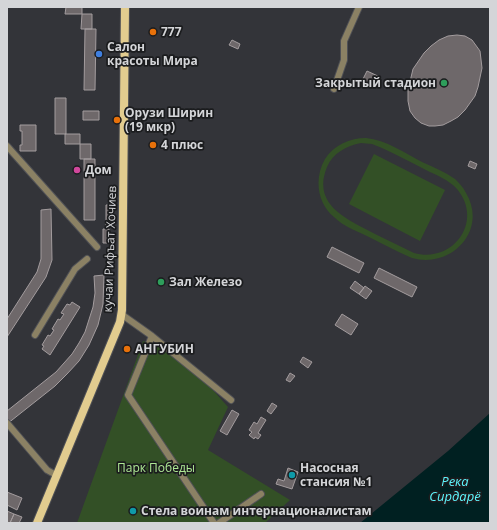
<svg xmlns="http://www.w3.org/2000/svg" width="497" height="530" viewBox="0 0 497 530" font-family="'Open Sans',sans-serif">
<rect width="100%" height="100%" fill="#333439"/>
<path fill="#335026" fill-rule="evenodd" d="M366,138C386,140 405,153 422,162C433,167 445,172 455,179C459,183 463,187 466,193C488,230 452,269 412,258C398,252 385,245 371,238C359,232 344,227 334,217C317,203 314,178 325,159C334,145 350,138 366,138ZM361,143L372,144L382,148C397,155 411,162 426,170C436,175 449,180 457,189C484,221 453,264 414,253C401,247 388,240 375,234C349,220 311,206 327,167C333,153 346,146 361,143Z
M374,154L445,190L420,241L349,204Z
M143,341L180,353L228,407L208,450L290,500L265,523H77Z"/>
<path fill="#002021" d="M490,413V523H360L448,451Z"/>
<path fill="#6e686a" stroke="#a39c9e" d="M66,7H82V14H65Z
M82,14H92V29H81Z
M85,29H96L95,90H84Z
M457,35L465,36L472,40L480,51L482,68L478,87L475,96L465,110L458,117L451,121L443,125L435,126H429L421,123L415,118L410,111L408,101V90L413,69L424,53L431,46L439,40L448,36Z
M232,40L240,44L238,49L229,45Z
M367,71L380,77L376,86L362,81Z
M55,98H66V134H55Z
M83,111H99V120H83Z
M20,125H36V151H20V145H22V131H20Z
M65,134H80V144H65Z
M80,144H91V159H80Z
M84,159H95V220H84Z
M470,161L477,164L475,169L468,166Z
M106,205H114L113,226H106Z
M51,209L52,260L46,277L7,337V319L37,272L41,259V210Z
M103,229H109V243H103Z
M332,247L364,263L359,273L327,257Z
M379,268L417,287L412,297L374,278Z
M104,275L103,304L98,325L89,345L79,361L67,374L55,386L7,424V411L56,372L72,354L79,343L85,332L93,307L95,293L94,276Z
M355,281L364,288L359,294L350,288Z
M365,286L372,291L366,299L359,294Z
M72,302L80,307L50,355L42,349L44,346L42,345L48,335L50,336L54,330L52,329L58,319L60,320L64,314L61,313L67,304L70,305Z
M342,314L358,324L351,335L335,325Z
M303,357L312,362L308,368L300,362Z
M290,373L295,376L290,382L286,380Z
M272,403L277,406L271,414L267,411Z
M232,410L239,414L227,435L220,431Z
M261,417L266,420L258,433L261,435L258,439L255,437L254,439L249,435L252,432L249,430L254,422L257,424Z
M288,468L298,472L292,489L276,484L278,479L284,481Z
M7,492L22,498L17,510L7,505Z
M7,511L14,514L10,523H7Z
M14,514L22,517L19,523H10Z"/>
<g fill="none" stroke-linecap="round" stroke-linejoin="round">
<defs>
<path id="minor" d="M334,89L344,60V41L359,7
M7,146L97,247
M121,314L152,336L128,395L214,523
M35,335L75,269L87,259
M152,336L231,400
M7,423L47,470L56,475
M219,523L261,494"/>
<path id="major" d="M37,523L120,322L122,310L125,7"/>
</defs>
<use href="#minor" stroke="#505156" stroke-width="8"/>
<use href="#major" stroke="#505156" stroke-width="10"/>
<use href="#minor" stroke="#8b8164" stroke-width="6"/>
<use href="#major" stroke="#e2cc8f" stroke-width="8"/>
</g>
<g fill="#e8710a" stroke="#1b1c1e" stroke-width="1.5">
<circle cx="153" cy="32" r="4"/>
<circle cx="117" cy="120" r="4"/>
<circle cx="153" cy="145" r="4"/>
<circle cx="127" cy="349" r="4"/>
</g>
<circle fill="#3f7fe0" stroke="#1b1c1e" stroke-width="1.5" cx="99" cy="54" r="4"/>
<g fill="#2e9e5b" stroke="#1b1c1e" stroke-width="1.5">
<circle cx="444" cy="83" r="4"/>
<circle cx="161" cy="282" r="4"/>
</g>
<circle fill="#d1479c" stroke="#1b1c1e" stroke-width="1.5" cx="77" cy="170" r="4"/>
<g fill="#0f9aa8" stroke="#1b1c1e" stroke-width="1.5">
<circle cx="292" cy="475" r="4"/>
<circle cx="133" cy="511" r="4"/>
</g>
<g text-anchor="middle" stroke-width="3.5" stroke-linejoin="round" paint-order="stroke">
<g font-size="12" font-weight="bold" fill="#d4d5d8" stroke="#1b1c1e" text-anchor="start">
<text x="161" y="36">777</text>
<text x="107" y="51">Салон<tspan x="107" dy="14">красоты Мира</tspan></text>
<text x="436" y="87" text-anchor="end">Закрытый стадион</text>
<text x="125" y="117">Орузи Ширин<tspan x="125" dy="14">(19 мкр)</tspan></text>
<text x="161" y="149">4 плюс</text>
<text x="85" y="174">Дом</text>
<text x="169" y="286">Зал Железо</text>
<text x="135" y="353">АНГУБИН</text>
<text x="300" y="472">Насосная<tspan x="300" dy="14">стансия №1</tspan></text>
<text x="141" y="515">Стела воинам интернационалистам</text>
</g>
<g font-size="12" fill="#d4d5d8" stroke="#1b1c1e">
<text transform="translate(110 249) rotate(-88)" y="4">кучаи Рифъат Хочиев</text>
</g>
<g font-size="12" fill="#aee894" stroke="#1b1c1e">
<text x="156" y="472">Парк Победы</text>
</g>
<g font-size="13" font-style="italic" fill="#5df5fc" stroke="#1b1c1e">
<text x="455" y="486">Река<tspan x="455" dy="15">Сирдарё</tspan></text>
</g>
</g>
<rect width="497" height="530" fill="none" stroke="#d4d5d8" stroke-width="16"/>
</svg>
